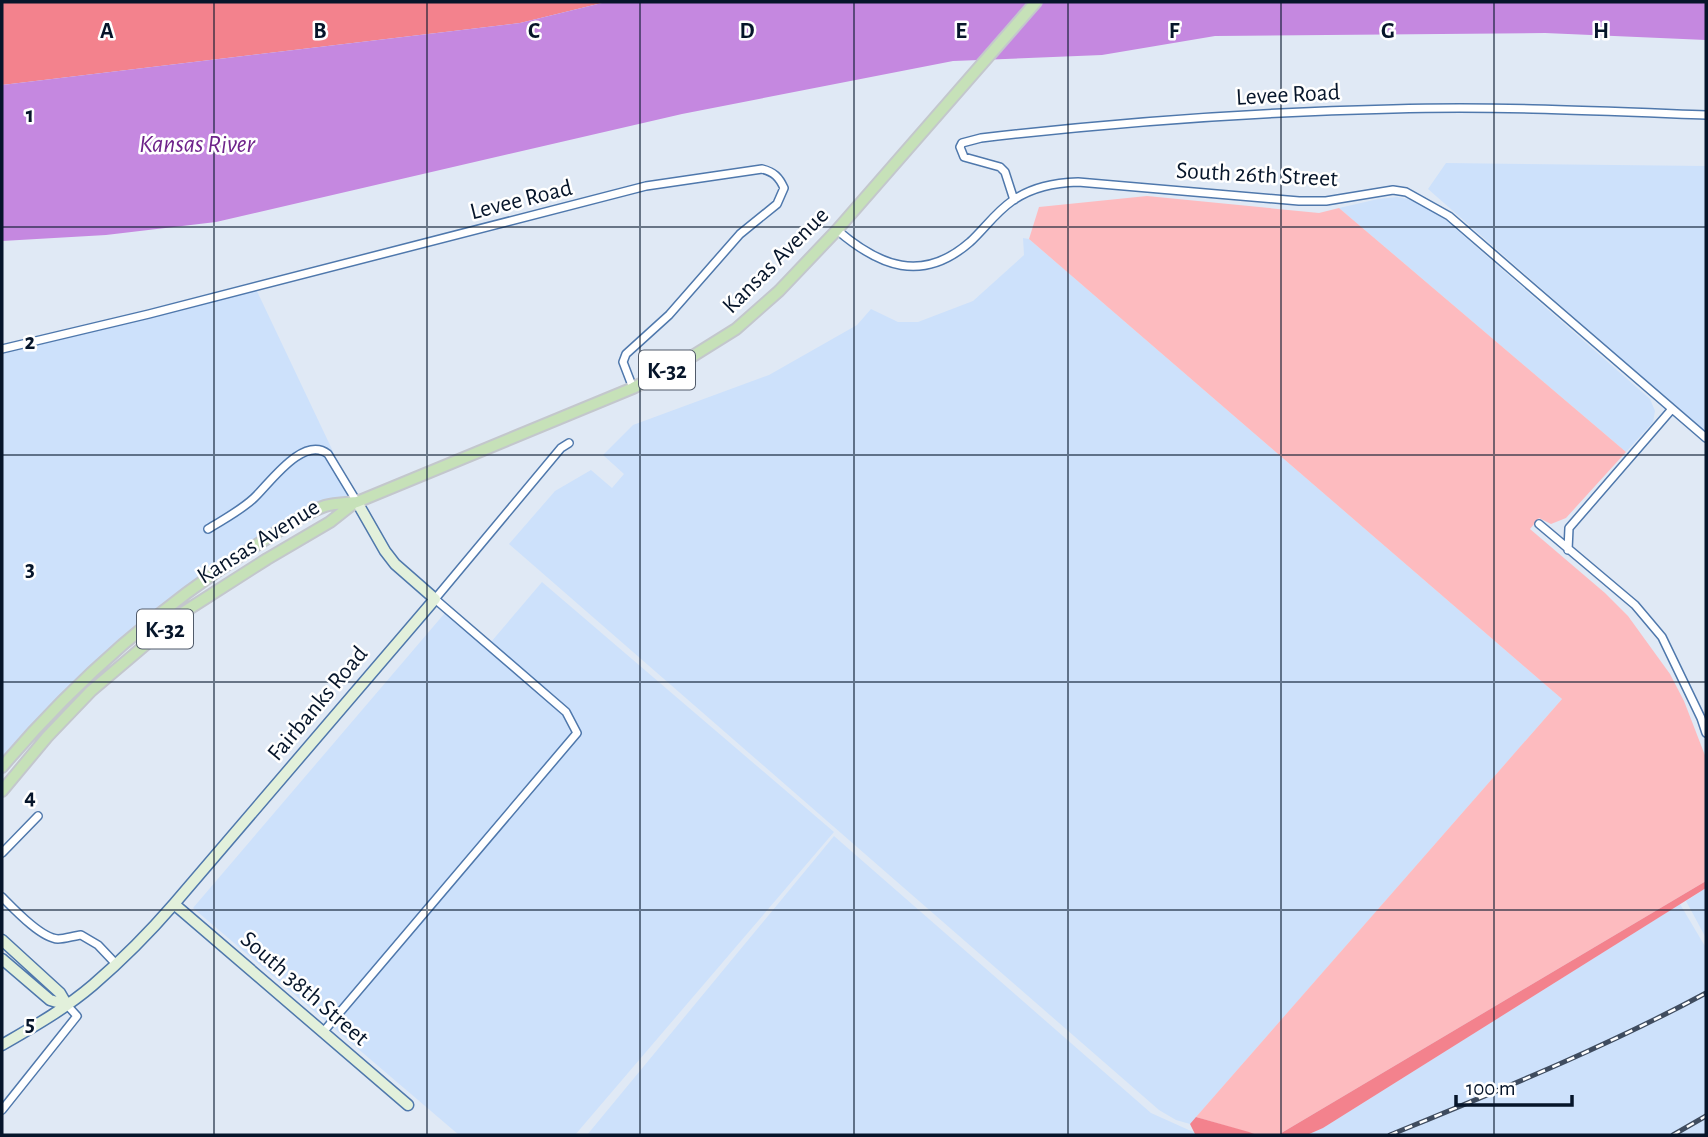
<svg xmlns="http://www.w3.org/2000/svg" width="1708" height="1137" viewBox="0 0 1708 1137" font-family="'Alegreya Sans',sans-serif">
<rect width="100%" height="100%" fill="#e0e9f5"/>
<path fill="#cde1fb" d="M1446,163L1706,166V433L1428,189Z
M1397,197L1417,201L1434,210L1650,399L1655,411L1653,422L1626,452L1339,208L1378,199Z
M1023,238L1029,239L1562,699L1190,1124L1176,1120L1159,1110L509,544L555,491L591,470L612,488L624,474L603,455L633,425L769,375L857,325L871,309L898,322H918L973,301L1024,255Z
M255,287L357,502L325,506L155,617L2,767V350Z
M542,582L834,832L575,1135H459L193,908L450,607L491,642Z
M834,836L1151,1113L1200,1135H587Z
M1706,888V938L1686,901Z
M1680,904L1706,948V1135H1307L1323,1128Z"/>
<path fill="#fdbbbf" d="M1147,196L1319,213L1339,208L1626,452L1566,518L1551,524L1539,518L1530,529L1605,593L1628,616L1670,674L1684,701L1706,758V881L1278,1135H1257L1196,1117L1562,699L1029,239L1039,207Z"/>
<path fill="#f3828d" d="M2,2H606L520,23L2,85Z
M1706,881V888L1323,1128L1307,1135H1278Z
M1196,1117L1249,1132L1257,1135H1200L1195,1134L1190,1124Z"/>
<path fill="#c588e0" d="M606,2H1706V40L1545,33L1215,36L1102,55L953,61L682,114L216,222L106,235L2,241V85L520,23Z"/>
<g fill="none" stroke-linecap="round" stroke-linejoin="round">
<defs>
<path id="street" d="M1014,200L1005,172L1000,167L964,157L960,147L962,143L981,138C1118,122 1255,112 1393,109C1498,106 1602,111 1706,115
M837,230C879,266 922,284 970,242C984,229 996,212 1012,201C1032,187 1054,183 1078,182L1299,201H1326L1393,190L1406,192L1449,216L1706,438
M2,349L149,314L646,186L762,169C774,172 779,177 784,188L777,204L740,234L669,315L626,354L623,362L633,388
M1539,524L1635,605L1662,637L1701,718L1706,733
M208,529C224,519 240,511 254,498C270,483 303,435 328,454L357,502
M1568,550L1569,528L1672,409
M2,853L38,816
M2,897C14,909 41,938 58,939C65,939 73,936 81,935L98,945L116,964
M324,1031L577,733L566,712L435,599L561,448L569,443
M2,1110L77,1016L67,1005"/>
<path id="secondary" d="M174,904L408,1105
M2,940L60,993L67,1005
M2,959L50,1000L67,1005
M2,1045C33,1027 65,1009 93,985C122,960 149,933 174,904L435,599L395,564L385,551L357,502"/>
<path id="primary" d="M2,767C75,681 159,607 255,546C274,534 304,513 325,506C334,503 347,503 357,502L633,388L688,359L736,329L779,291L837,230L1036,2
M2,791L47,737L91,691L184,612L267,559L330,522L354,503"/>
</defs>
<use href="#street" stroke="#4f78ac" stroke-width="10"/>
<use href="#secondary" stroke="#4f78ac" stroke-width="13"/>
<use href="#primary" stroke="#c3c7cc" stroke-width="14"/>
<use href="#street" stroke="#fff" stroke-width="7"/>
<use href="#secondary" stroke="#e2f0db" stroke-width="10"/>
<use href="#primary" stroke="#c6e1b8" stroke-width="10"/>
<defs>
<path id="rail" d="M1390,1135C1497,1091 1604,1048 1706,993
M1673,1135L1706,1116"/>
</defs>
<use href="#rail" stroke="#3f4c5f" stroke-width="5"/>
<use href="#rail" stroke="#fff" stroke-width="2.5" stroke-dasharray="8" stroke-linecap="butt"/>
</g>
<path fill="none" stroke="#06152a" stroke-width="2" stroke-opacity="0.55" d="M214,2V1135M427,2V1135M640,2V1135M854,2V1135M1068,2V1135M1281,2V1135M1494,2V1135M2,227H1706M2,455H1706M2,682H1706M2,910H1706"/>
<g text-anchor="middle" stroke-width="5" stroke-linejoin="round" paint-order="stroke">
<g fill="#fff" stroke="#515b6a" stroke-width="2">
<rect x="639" y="350.5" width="56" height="39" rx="5"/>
<rect x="137" y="609.5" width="56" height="39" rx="5"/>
</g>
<g font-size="23" font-weight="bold" fill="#06152a">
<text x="667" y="378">K-32</text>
<text x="165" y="637">K-32</text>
</g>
<g font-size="24" fill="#06152a" stroke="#fff">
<text transform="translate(1288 94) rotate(-3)" y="8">Levee Road</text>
<text transform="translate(1257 174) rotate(3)" y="8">South 26th Street</text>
<text transform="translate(521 199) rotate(-14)" y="8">Levee Road</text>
<text transform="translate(775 260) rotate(-45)" y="8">Kansas Avenue</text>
<text transform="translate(258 541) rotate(-32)" y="8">Kansas Avenue</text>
<text transform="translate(317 703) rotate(-50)" y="8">Fairbanks Road</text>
<text transform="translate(305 988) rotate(41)" y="8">South 38th Street</text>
</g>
<g font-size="26" font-style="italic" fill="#6f248b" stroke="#fff">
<text x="197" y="152">Kansas River</text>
</g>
</g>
<g font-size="23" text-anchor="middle" font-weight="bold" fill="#06152a" stroke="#fff" stroke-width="5" stroke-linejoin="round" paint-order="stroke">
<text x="107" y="38">A</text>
<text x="320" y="38">B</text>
<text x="534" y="38">C</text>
<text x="747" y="38">D</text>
<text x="961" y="38">E</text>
<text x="1174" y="38">F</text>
<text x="1388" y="38">G</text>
<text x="1601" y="38">H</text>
<text x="30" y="122">1</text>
<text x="30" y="349">2</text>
<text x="30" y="576">3</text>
<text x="30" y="804">4</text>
<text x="30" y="1031">5</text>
</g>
<rect width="1708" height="1137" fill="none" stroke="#06152a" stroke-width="7"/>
<path d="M1456 1095v10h116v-10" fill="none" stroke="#06152a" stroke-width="3.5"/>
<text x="1466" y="1095" font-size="21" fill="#06152a" stroke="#ffffff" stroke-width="5" paint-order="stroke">100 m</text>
</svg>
